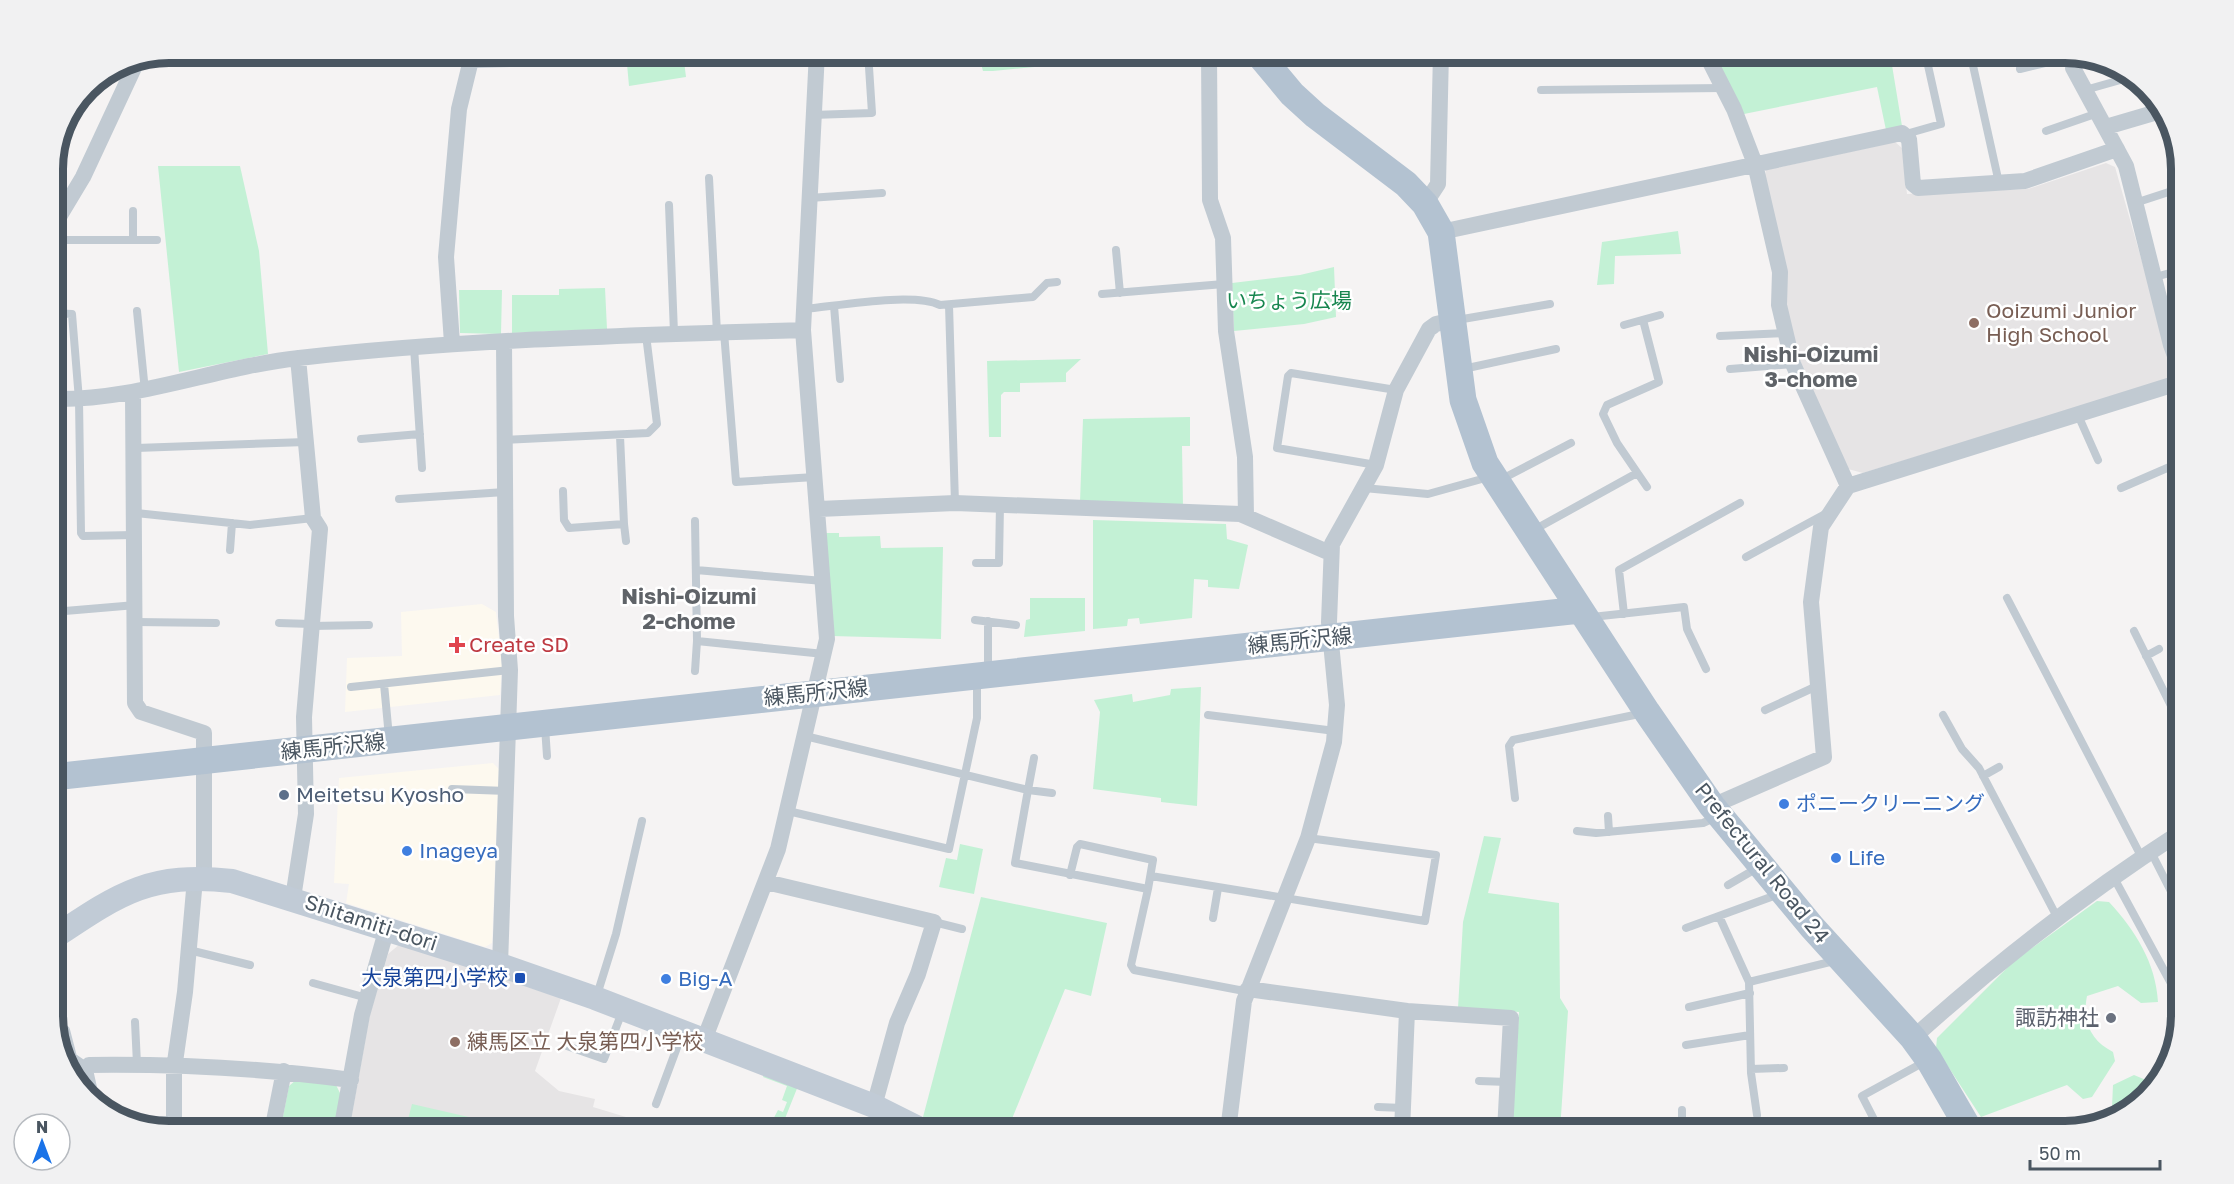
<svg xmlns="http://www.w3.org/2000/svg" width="2234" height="1184" viewBox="0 0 2234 1184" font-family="'Golos Text','Noto Sans JP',sans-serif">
<rect width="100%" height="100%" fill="#f5f3f3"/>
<path fill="#fdf9ef" d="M482,604L496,612L502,665L500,695L345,712L347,658L402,656L401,612Z
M493,763L499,769L492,943L485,947L346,903L349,884L334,883L339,778Z"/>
<path fill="#e6e4e5" d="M1895,142L1902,148L1907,194L2028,189L2106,163L2115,167L2173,370L2169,379L1863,473L1848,469L1801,366L1786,306L1787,271L1765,175L1766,170Z
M400,944L561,998L535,1071L559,1091L595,1099L593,1107L672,1131H349L370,1014L388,954Z"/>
<path fill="#c3f1d5" d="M1079,52L1076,63L993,71H983L979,57H913L904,53Z
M626,53H683L686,77L629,86Z
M1707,53H1890L1902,126L1886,130L1877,87L1739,115Z
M158,166H240L259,251L268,354L179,372Z
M1678,231L1681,254L1615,256L1614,284L1597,285L1602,242Z
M1334,267L1336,317L1304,324L1234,331L1232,283L1300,275Z
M605,288L607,329L512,333V295H559V289Z
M459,290H502L501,334L460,333Z
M1081,359L1066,373V382L1020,383V392H1004L1001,395V437H989L987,361Z
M1190,417V446H1182L1183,507L1080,502L1083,419Z
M1093,520L1226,524L1227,539L1248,545L1239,589L1208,587V580L1194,579L1192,618L1140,624L1139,618L1128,619L1127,626L1093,629Z
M826,533H839V537L880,536L881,548L943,547L941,639L832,636Z
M1030,598H1085V631L1024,637L1026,620L1030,619Z
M1201,687L1197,806L1161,802V798L1093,789L1100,712L1094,700L1132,694L1133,702L1170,695L1171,689Z
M1484,836L1501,838L1488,893L1559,903L1560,998L1568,1011L1560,1131H1512L1519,1012L1458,1008L1463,922Z
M960,844L983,849L974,894L939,887L946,858L957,860Z
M981,897L1107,923L1091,996L1065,989L1007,1131H944L923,1117Z
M2097,901L2109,902C2135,930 2156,963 2158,1002L2141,1003L2118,986L2087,996C2082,1021 2090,1040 2113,1052L2115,1061L2092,1097L2083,1099L2067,1085L1981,1117L1936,1048L1937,1038L2014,961Z
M764,1074L798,1086L780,1131L768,1129L778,1110L783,1112L787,1102L782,1100L787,1086L763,1077Z
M2134,1075L2146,1080L2149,1089L2124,1116L2103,1121L2112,1107L2113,1085Z
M296,1080L336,1085L342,1097L335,1131H280L289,1086Z
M412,1104L529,1131H426L406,1127Z"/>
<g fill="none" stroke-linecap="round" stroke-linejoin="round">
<path stroke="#c1cad2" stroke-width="8" d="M1353,52V58L1380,55L1387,60L1441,58
M1970,52L1999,183
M410,53L432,52
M470,64L542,62L598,52
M2020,69L2066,58
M108,72L130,75
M1541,90L1723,88
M2085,90L2131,77
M812,115L872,113L868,52
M2046,131L2098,113
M1906,134L1941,124L1925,52
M709,178L717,333
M809,198L882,193
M2135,203L2181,188
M669,205L674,333
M133,211V240
M53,240H157
M1116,250L1120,293
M2155,277L2181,270
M1102,294L1224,284
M949,305L955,503
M834,306L840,379
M804,309C837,306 912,292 940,305L1033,297L1047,283L1057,282
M137,311L145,391
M53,313L72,314L79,400L81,533L83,536L134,535
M1457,320L1550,304
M1643,320L1659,382L1607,405L1603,414L1617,443L1647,487
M1624,325L1660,315
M724,332L736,482L815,477
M1720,336L1785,333
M414,347L422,468
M1463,369L1556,349
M1730,369L1793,364
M2078,415L2098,460
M361,439L420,434
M504,440L648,433L657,424L646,335
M136,448L306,442
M1376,465L1277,448L1288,376L1291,373L1396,390
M1500,480L1571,443
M1364,488L1428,494L1489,477
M2121,488L2181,462
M563,491L564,520L569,528L624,524L620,436
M399,499L505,492
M136,513L250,525L313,518
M695,521L697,641L824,654
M624,524L626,541
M1532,531L1637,473
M230,550L232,523
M1746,557L1827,513
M976,563H999L1000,504
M696,570L823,581
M2007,598L2142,858
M53,612L136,605
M1624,614L1619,570L1740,503
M1592,617L1684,607L1687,629L1706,669
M975,620L1016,625
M136,622L216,623
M279,623L311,624
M311,626L369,625
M2134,631L2181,726
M2146,656L2159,649
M695,671L697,641
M988,672V621
M384,684L389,737
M351,687L510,670
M1765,710L1817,686
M1208,715L1335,731
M1943,715L1962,749L1979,768L2057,917
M545,727L547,756
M805,736L1028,790L1015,863L1148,889L1131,965L1134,970L1239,990L1248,989
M1034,758L1028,790L1052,793
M1983,776L1999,767
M452,789L507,791
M1515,798L1509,746L1513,740L1644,713
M788,811L949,849L977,718V680
M1608,816L1609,832
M1577,831L1596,833L1703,823L1716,817
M2151,852L2181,911
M1070,875L1077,847L1080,844L1153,860L1148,889
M1151,876L1425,921L1436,855L1308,838
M2114,878L2173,987L2181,986
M1728,885L1759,867
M1719,916L1749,982
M1213,918L1218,888
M934,922L962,929
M1686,928L1779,894
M189,950L250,965
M313,983L367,998
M597,995L616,934L642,821
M1689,1007L1750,993
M135,1022L137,1064
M66,1030L73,1057L86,1066
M1686,1045L1750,1035
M567,1046L604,1059L622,1012
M1751,1069L1784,1068
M1479,1081L1508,1082
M656,1104L682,1034
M1378,1107L1403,1108
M1682,1110V1131
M1757,1115L1751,1073L1749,982L1838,960
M1880,1131L1862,1096L1926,1061
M1937,1131L1960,1119"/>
<path stroke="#c1cad2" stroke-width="16" d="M1209,52L1210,200L1223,238L1226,331L1245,457L1246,516
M1705,52L1734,109L1755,164L1780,272L1779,305L1793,364L1848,486
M2075,55L2073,68L2126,166L2171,345L2181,372
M2106,127L2164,110
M1425,204L1438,184L1441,52
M53,227L83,177L138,59
M1441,232L1902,133L1909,139L1913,184L1918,188L2025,181L2117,149
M452,343L446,257L459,109L470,64V52
M133,393L135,703L141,712L204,733V878
M53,399C137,401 216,367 299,358C466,339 635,335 803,330
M819,509L955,503L1240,514L1330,553
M1712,806L1824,757L1811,602L1821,527L1848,486L2181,382
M766,882L934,922L918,974L897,1023L874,1106
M293,898L306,814L304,717L320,529L313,518L298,358
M500,965L510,670L506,616L504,342
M1248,989L1407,1011L1402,1131
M1407,1011L1511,1018L1505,1131
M1913,1038C1997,962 2086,893 2181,832
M704,1040L778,849L827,639L803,330L817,52
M91,1097L85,1070L89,1065C178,1064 263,1068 351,1080
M140,1125L170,1124L174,1119V1069L185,992L195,879
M272,1131L284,1071
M341,1131L362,1015L387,928
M1228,1131L1244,1001L1308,838L1334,742L1337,705L1329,622L1332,544L1376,465L1396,390L1429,329L1436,324L1453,320"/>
<path stroke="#c1cbd6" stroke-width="24" d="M53,938C119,894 149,872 232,881L500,965L595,998L874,1106L924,1131"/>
<path stroke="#b3c2d1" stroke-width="27" d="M1257,52L1292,94L1315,115L1406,184L1425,204L1441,232L1463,400L1485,463L1647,712L1712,806L1812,927L1913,1038L1929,1060L1970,1131
M53,777L1580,610"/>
</g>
<g fill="#8d6e63" stroke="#fff" stroke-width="2">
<circle cx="1974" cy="323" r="6"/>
<circle cx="455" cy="1042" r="6"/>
</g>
<path fill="#e0444e" stroke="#fff" stroke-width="2" d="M454 636h6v6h6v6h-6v6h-6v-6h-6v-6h6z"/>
<circle fill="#5c6f8a" stroke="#fff" stroke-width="2" cx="284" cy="795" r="6"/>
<g fill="#3f7fe0" stroke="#fff" stroke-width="2">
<circle cx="1784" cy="804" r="6"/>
<circle cx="407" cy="851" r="6"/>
<circle cx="1836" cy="858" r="6"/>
<circle cx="666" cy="979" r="6"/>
</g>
<rect fill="#1a4fb4" stroke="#fff" stroke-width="2" x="514" y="972" width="12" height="12" rx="3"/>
<circle fill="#6b7280" stroke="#fff" stroke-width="2" cx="2111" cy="1018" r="6"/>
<g text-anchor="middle" stroke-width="5" stroke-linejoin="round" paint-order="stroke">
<g font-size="21" fill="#17864f" stroke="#fff">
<text x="1289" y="308">いちょう広場</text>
</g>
<g font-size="21" fill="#785e54" stroke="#fff" text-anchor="start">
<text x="1986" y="318">Ooizumi Junior<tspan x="1986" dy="24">High School</tspan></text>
<text x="467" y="1049">練馬区立 大泉第四小学校</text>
</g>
<g font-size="21" fill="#4a5661" stroke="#fff">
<text transform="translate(1300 641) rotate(-6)" y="7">練馬所沢線</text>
<text transform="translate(816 693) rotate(-6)" y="7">練馬所沢線</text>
<text transform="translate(333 747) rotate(-6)" y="7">練馬所沢線</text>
<text transform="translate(1762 863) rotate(51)" y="7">Prefectural Road 24</text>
<text transform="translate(371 923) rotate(18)" y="7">Shitamiti-dori</text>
</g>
<g font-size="21" fill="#be3a42" stroke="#fff" text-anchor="start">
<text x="469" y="652">Create SD</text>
</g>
<g font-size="21" fill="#4e5e75" stroke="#fff" text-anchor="start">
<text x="296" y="802">Meitetsu Kyosho</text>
</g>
<g font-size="21" fill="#366cbe" stroke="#fff" text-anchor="start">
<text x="1796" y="811">ポニークリーニング</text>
<text x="419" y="858">Inageya</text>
<text x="1848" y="865">Life</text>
<text x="678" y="986">Big-A</text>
</g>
<g font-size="21" fill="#164399" stroke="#fff" text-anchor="end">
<text x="508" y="985">大泉第四小学校</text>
</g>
<g font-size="21" fill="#5b616d" stroke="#fff" text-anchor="end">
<text x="2099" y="1025">諏訪神社</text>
</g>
<g font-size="22" font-weight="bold" fill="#5f6368" stroke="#fff">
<text x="1811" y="362">Nishi-Oizumi<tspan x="1811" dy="25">3-chome</tspan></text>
<text x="689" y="604">Nishi-Oizumi<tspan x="689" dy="25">2-chome</tspan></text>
</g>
</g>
<path d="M0 0H2234V1184H0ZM169 63H2065A106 106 0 0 1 2171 169V1015A106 106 0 0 1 2065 1121H169A106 106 0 0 1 63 1015V169A106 106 0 0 1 169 63Z" fill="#f1f1f2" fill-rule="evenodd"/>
<path fill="none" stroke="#4a5661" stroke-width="8" d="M169 63H2065A106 106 0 0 1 2171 169V1015A106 106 0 0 1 2065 1121H169A106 106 0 0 1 63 1015V169A106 106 0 0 1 169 63Z"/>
<g transform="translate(42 1142)"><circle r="28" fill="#ffffff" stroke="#b7bbc0" stroke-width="1.5"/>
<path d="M0-4.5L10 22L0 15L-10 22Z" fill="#1a73e8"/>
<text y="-9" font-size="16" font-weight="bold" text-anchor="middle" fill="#4a5661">N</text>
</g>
<path d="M2030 1160v9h130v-9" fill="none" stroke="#4a5661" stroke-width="3"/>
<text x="2039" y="1160" font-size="18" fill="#4a5661" stroke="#ffffff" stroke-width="4.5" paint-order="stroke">50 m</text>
</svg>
